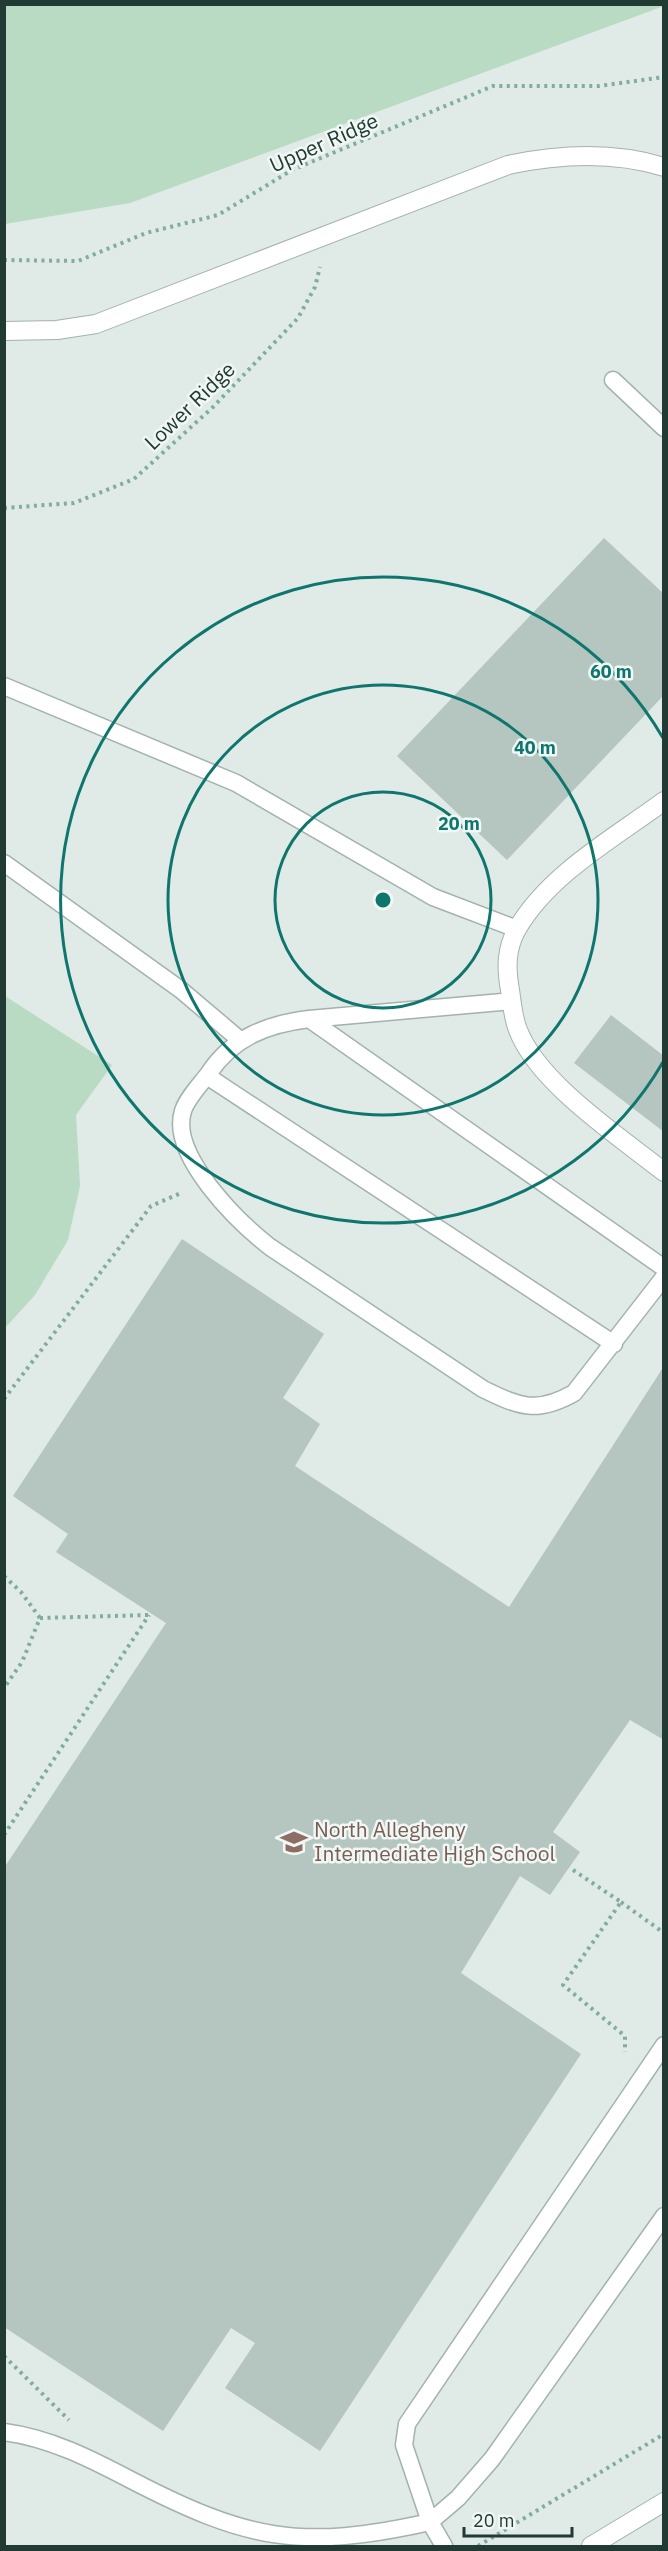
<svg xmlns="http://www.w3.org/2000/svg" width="668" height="2551" viewBox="0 0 668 2551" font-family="'IBM Plex Sans',sans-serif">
<rect width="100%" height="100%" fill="#e0eae6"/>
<path fill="#b9dbc4" d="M5,4H663L664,6L130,203L5,224Z
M5,996L112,1065L76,1115L80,1186L68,1240L35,1295L5,1328Z"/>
<path fill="#b5c5bf" d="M604,538L664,594V695L507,860L397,756Z
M611,1015L664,1056V1132L574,1063Z
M182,1239L324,1334L283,1398L320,1424L295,1466L509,1607L664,1366V1740L630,1720L553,1832L580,1852L550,1895L520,1876L461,1973L581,2054L320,2451L225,2388L255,2343L231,2328L163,2431L4,2327V1868L166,1623L56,1552L68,1534L13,1496Z"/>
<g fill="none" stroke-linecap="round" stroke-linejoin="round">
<defs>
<path id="lane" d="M613,380L664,428
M4,686L236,783L433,897L517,929
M4,863L181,990L240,1040
M512,1001L309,1019C268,1024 233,1037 209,1073C201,1084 187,1098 183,1111C169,1155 238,1222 270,1247L483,1389C520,1407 537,1414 574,1393L664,1277
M309,1019L664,1268
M207,1076L614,1344
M664,2045L407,2424L404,2445L430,2522L458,2498L492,2459L664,2216
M4,2432C50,2438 91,2459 131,2480C247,2540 300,2551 430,2522L444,2546"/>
<path id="street" d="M4,331L57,330L96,324L508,165C560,154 612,151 664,167
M664,801C614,838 549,874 517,929C506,949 506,968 510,990C512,1003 513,1018 518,1030C538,1083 620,1137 664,1172"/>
<path id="secondary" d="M591,2546L664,2502"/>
</defs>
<use href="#lane" stroke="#a3b2ad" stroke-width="19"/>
<use href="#street" stroke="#a3b2ad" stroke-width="20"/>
<use href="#secondary" stroke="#9fb6ae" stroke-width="20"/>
<path stroke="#81ada1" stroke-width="4" stroke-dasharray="3 4.5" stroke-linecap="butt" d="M4,260L78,261L146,233L218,215L292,170L493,86H599L664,77
M4,508L74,503L134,479L213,407L298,318L315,287L320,267
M4,1399L151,1206L181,1193
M4,1576L21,1592L40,1618L22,1662L4,1688
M40,1618L148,1615
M4,1835L149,1615
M573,1870L621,1902L563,1985L625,2036V2052
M621,1902L664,1933
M4,2356L69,2420
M478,2546L664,2434"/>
<use href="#lane" stroke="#fff" stroke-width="16"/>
<use href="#street" stroke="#fff" stroke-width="18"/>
<use href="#secondary" stroke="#fff" stroke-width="18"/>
</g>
<g fill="none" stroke="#0f766e" stroke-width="3">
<circle cx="383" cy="900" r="108"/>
<circle cx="383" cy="900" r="215"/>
<path d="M663 1062A323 323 0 1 1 663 738"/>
</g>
<defs>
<symbol id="school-bare" viewBox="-9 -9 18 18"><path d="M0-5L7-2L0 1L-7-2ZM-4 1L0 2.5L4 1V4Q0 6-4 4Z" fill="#8d6e63" stroke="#f0f7f4" stroke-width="2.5" paint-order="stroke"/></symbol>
</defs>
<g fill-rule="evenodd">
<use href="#school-bare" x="275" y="1823" width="38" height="38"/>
</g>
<g text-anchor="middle" stroke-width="5" stroke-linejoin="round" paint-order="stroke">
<g font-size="21" fill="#213a34" stroke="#f0f7f4">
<text transform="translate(324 143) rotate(-24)" y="7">Upper Ridge</text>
<text transform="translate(190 406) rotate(-44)" y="7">Lower Ridge</text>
</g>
<g font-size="21" fill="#785e54" stroke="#f0f7f4" text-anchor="start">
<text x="314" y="1837">North Allegheny<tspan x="314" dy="24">Intermediate High School</tspan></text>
</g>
</g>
<circle cx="383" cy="900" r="9" fill="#0f766e" stroke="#f0f7f4" stroke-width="3"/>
<g font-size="18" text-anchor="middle" font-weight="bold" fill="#0f766e" stroke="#f0f7f4" stroke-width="5" stroke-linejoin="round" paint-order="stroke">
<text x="611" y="678">60 m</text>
<text x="535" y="754">40 m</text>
<text x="459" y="830">20 m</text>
</g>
<rect width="668" height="2551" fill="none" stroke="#213a34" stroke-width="12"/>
<path d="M464 2527v9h108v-9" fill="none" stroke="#213a34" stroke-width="3"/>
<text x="473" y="2527" font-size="18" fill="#213a34" stroke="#f0f7f4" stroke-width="4.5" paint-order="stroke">20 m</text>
</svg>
